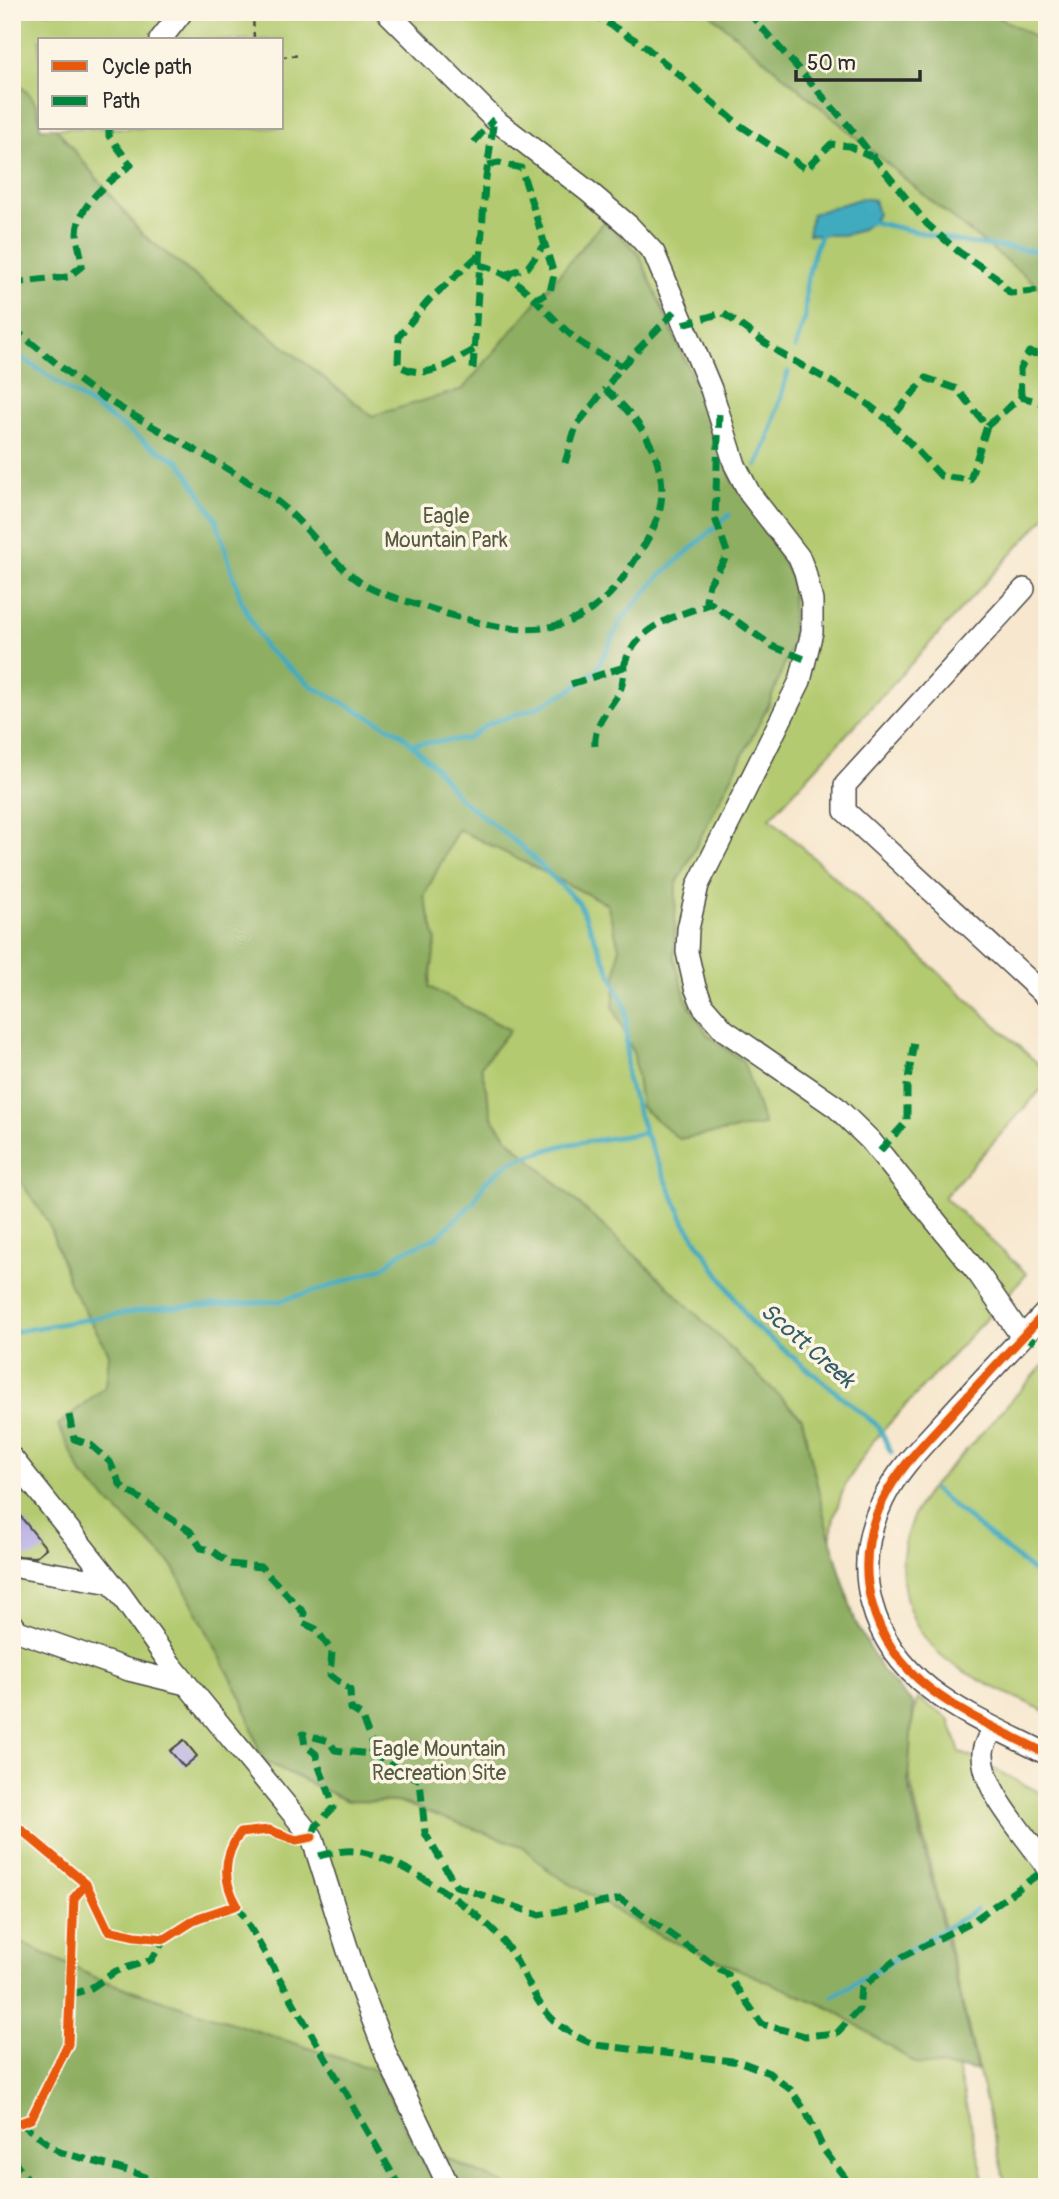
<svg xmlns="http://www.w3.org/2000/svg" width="1059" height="2199" viewBox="0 0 1059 2199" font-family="Pangolin,sans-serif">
<rect width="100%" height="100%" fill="#fcf5e5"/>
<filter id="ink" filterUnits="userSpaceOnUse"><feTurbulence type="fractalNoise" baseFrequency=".0143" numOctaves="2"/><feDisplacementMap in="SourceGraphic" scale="14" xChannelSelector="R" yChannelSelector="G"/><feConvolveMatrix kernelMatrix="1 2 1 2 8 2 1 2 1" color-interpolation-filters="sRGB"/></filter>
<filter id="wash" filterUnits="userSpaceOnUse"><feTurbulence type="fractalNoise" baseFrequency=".00686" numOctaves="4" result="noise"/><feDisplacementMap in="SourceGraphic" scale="28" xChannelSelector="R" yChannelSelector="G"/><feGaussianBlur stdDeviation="1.57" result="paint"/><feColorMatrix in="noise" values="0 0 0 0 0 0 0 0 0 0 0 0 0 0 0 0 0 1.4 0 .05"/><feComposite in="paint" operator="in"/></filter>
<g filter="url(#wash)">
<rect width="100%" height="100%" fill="#f7e7ce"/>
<path fill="#b3ca6f" stroke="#6f7a4d" stroke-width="2" fill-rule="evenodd" d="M12,12H1047V515L770,818L1047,1072V1083L944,1197L1027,1274L874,1440L845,1485L834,1517L828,1553L858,1670L912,1725L917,1698L949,1719L960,1752L1047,1796V2187H1006L909,1776L878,1741L986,2187H12ZM40,40H282V128H40Z
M1047,1361V1712C1014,1696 977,1682 947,1660C899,1624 890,1556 919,1505C929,1487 946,1472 960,1457C989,1425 1018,1393 1047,1361Z"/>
<path fill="#8eae62" stroke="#5c6c46" stroke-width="2" d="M708,12H989L1047,43V293L930,200Z
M12,82C33,92 40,106 40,128H56L142,234L372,416L463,389L604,221L638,252L705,407L733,481L756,509L792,578L793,641L769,704L676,885L674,957L686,999L708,1035L743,1061L764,1125L679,1139L641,1107L634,1055L613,1006L619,947L607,904L458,829L424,896L436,939L429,987L510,1030L481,1066L492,1117L511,1142L648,1267L802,1418L826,1524L855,1621L882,1671L913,1704L908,1782L977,2070L917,2064L832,2009L660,1936L550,1872L524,1847L400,1802L347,1801L262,1760L242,1699L173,1566L83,1476L58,1425L106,1386L109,1353L70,1285L48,1222L12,1169Z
M12,1938L98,1979L376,2070L437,2187H12Z
M444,2157L506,2185L508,2187H460Z"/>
<path fill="#40abbf" stroke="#366b75" stroke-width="2" d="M862,198L874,200L878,214C862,239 834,236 808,234L812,214Z"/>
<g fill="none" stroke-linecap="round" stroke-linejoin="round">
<path stroke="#40abbf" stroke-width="5" d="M868,221L967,243L1047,252
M795,348L805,318L806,284L813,256L822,230
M12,351L151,446L180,462L216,519L241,600L265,648L313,687L400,733L435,767L459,798L521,846L579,903L626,1008L627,1078L645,1133L685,1223L752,1324L878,1426L891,1452
M757,465L768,441L788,372
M411,744L467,739L490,723L536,708L570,690L596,671L622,619L661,575L729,515
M12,1332L149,1309L280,1301L325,1288L383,1268L400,1253L437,1237L474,1202L484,1183L511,1161L564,1145L645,1133
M934,1490L1047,1583
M834,1996L976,1910"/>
</g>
<g id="blocks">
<path fill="#b3aae3" d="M12,1506L46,1548L35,1557L18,1556L12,1559Z
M184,1740L197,1756L184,1767L170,1751Z"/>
</g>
</g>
<g filter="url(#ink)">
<use href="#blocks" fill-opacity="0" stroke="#4a4743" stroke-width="2"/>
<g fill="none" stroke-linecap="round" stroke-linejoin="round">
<defs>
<path id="minor" d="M387,12L494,119L589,192L629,226L654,253L711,389L735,465L750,494L799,557L805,572L812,601V632L800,681L698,885L688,929L687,952L695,987L703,1006L724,1030L836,1107L870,1140L980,1276L1022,1337
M160,40L182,12
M1024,589L845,785V811L1047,997
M1047,1311C1011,1349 976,1386 942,1424C920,1448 897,1471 883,1500C849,1569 871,1643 930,1689C965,1716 1008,1734 1047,1754
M12,1458L121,1595L171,1665L312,1837L357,1979L387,2057L449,2187
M22,1568L111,1583
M12,1623L18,1631L129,1670L186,1684
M993,1728C990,1735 983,1745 983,1753C982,1793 1028,1836 1047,1868"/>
</defs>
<use href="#minor" stroke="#4a4743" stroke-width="24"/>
<path stroke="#4a4743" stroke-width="2.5" stroke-dasharray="5 5" stroke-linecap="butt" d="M253,12L254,40
M282,57L302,55"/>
<use href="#minor" stroke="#fff" stroke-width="21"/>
<path stroke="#00873e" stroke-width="7" stroke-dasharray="14 7" stroke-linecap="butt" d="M589,12L642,44L741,126L806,169L831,144L849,146L871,156
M748,12L847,124L927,224L959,252L996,277L1010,293L1047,290
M474,142L494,119
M488,165L499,163L521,168L554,274L550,292L533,300
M479,265C524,273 547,320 584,345C596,353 609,359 622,366
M507,274L528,267L543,246
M12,283L68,277L82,266C82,255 77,244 77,234C77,205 110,180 131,165L109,136V128
M683,324L723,313L778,352L860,398L889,421L926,378L957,389L987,426L970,480L941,476L889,421
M12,328C44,352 75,381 109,401C161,433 218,460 268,495C303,518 326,558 360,582C378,595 408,601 429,608C513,636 581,648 633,563C642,549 653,532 658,516C673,467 642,420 605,389L622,366L677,309
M474,350C447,364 427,382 398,365L399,336L430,299L479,255
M473,369L485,185L494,119
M1021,397L1020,369L1029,352L1047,356
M719,414L715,518L727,552L725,559L709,584L706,600L774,647L807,660
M987,426L1021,397L1047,404
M565,463L576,426L605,389
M571,684L624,667
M595,746C593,724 609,710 619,692C625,682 622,670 626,660C641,624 676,616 710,604
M880,1151L907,1121V1086L914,1042
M1022,1337L1039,1343L1047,1340
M69,1415L74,1439L91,1445L110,1462L121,1486L190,1531L201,1548L211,1550L230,1564L261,1567L304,1613L303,1623L316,1629L332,1652L330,1675L350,1690L351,1709L361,1715L373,1747L370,1754L335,1750L329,1741L303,1734L305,1745L316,1754C319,1774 330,1787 333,1808L316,1826L312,1837H308
M370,1754L420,1780L425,1833L456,1886L539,1915L620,1899L727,1974L762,2024L805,2036L837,2033L859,2009L861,1988L894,1961L973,1921L1047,1868
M319,1856C331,1853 343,1850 355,1851C395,1854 479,1910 503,1941C539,1989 531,2020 596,2045L741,2062L769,2073L791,2090L806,2112L824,2150L852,2187
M237,1905L400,2187
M70,1995L91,1988L116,1971L151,1960L165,1939
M20,2123L60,2152L135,2173L171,2187
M12,2158L34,2187"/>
<defs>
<path id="cycleway" d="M1047,1311C1011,1349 976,1386 942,1424C920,1448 897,1471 883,1500C849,1569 871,1643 930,1689C965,1716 1008,1734 1047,1754
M12,1822L86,1884
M12,2121L20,2123L31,2119L68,2044L74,1898L86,1884L108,1930L135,1936L165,1939L198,1918L237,1905C222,1880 223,1857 240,1833L269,1830L296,1840L312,1837"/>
</defs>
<use href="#cycleway" stroke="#fcf5e5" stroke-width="13"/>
<use href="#cycleway" stroke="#e8590c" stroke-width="9"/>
</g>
</g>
<g text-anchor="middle" stroke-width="7" stroke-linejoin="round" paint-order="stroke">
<g font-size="21" fill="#545b3f" stroke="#fcf5e5">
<text x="446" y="523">Eagle<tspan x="446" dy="24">Mountain Park</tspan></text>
<text x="439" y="1756">Eagle Mountain<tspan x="439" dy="24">Recreation Site</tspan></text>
</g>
<g font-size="23" font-style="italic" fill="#335e66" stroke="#fcf5e5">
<text transform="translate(808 1345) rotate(41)" y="8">Scott Creek</text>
</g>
</g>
<rect width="1059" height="2199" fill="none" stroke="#fcf5e5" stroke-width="42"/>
<rect x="38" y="38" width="245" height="91" fill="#fcf5e5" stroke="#a8a49b" stroke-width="2"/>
<rect x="52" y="61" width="35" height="10" fill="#e8590c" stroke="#a8a49b" stroke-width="2"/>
<text x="102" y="74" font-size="21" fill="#2b2b2b">Cycle path</text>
<rect x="52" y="96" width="35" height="10" fill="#00873e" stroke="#a8a49b" stroke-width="2"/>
<text x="102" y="108" font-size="21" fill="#2b2b2b">Path</text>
<path d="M796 70v10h124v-10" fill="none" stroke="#2b2b2b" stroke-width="3.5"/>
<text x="807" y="70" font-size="21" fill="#2b2b2b" stroke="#fcf5e5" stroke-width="5" paint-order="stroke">50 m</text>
</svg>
